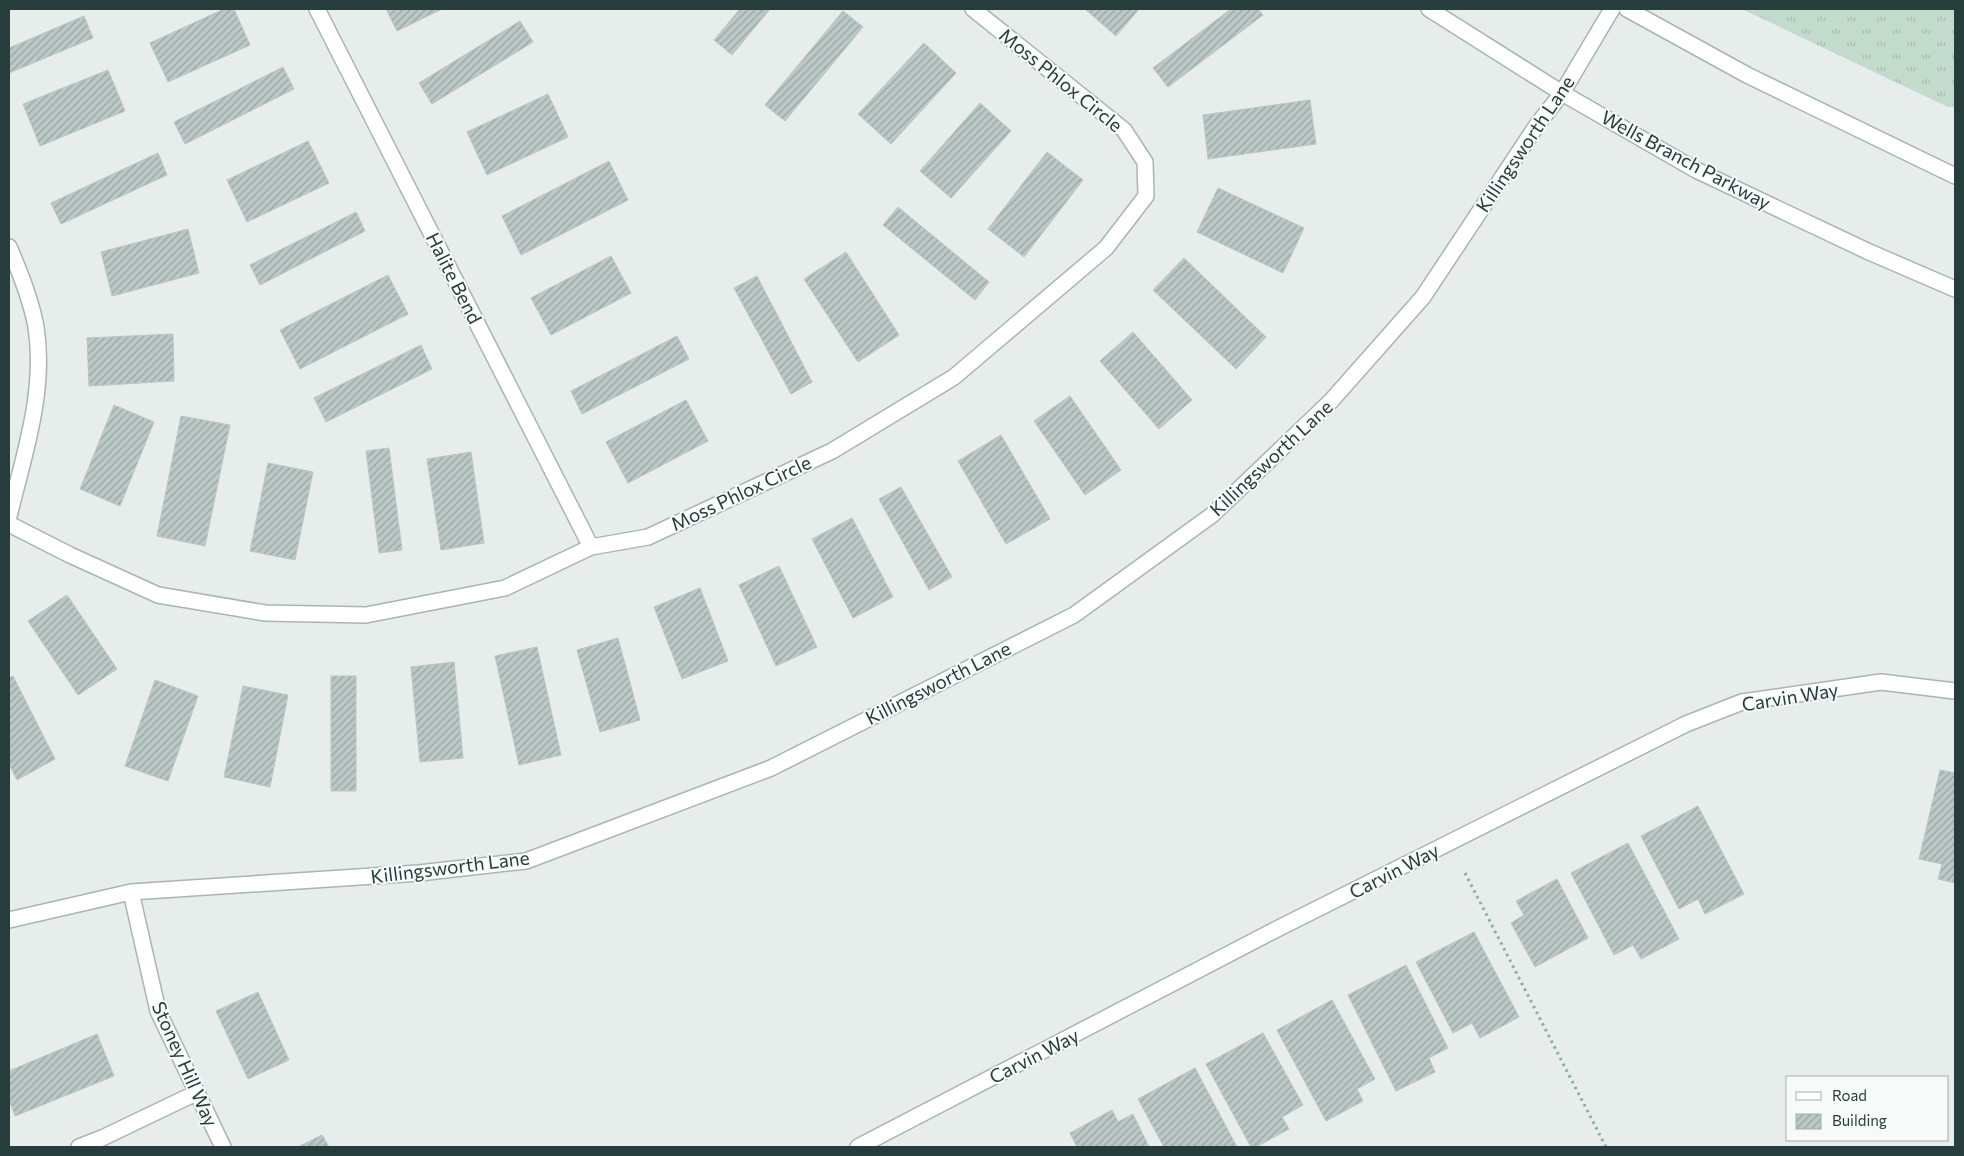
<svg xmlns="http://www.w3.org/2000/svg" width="1964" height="1156" viewBox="0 0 1964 1156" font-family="Commissioner,sans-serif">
<defs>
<pattern id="grass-tufts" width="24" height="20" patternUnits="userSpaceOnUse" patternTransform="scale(1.25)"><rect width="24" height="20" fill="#c2dbcd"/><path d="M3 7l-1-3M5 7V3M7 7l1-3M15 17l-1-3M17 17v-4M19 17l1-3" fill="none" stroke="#a7bdb1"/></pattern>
<pattern id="building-hatch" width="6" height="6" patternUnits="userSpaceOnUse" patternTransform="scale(1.25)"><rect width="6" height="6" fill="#bbc8c5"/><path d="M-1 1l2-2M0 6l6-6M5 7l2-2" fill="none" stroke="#98a4a1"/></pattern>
</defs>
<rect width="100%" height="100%" fill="#e6edeb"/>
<path fill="url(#grass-tufts)" d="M1742,9H1955V106L1948,107Z"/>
<path fill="url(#building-hatch)" stroke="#b9c6c3" d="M224,9H234L250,45L168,82L150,43Z
M386,9H442L397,31Z
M740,9H770L732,55L714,40Z
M1085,9H1139L1116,36Z
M1231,9H1258L1263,15L1168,87L1153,68Z
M843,11L863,27L785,121L765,105Z
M84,16L93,38L9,73V48Z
M520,21L533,42L432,104L419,83Z
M924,43L956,73L891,144L858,114Z
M283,67L294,89L185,144L174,122Z
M108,70L125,111L40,146L23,104Z
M548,94L568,137L487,175L467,132Z
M1310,100L1316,144L1208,159L1203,115Z
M980,103L1011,131L951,198L920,171Z
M308,141L329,183L247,222L227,180Z
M1047,152L1083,180L1024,257L988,229Z
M158,153L167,175L61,224L51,203Z
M609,161L628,200L521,255L502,216Z
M1218,188L1304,228L1283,273L1197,232Z
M898,207L989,282L975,300L883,225Z
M356,212L365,231L260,285L250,265Z
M188,229L199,273L112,296L101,252Z
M846,252L899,335L858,362L804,279Z
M611,256L631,293L551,335L531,298Z
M1184,258L1266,337L1236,369L1153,290Z
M388,275L408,314L300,369L280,330Z
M757,276L812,382L791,394L734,288Z
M1133,332L1192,400L1159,429L1100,361Z
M173,334L174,381L89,386L87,338Z
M677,336L689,359L582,414L571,391Z
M421,345L432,369L326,422L314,398Z
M1070,396L1121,470L1085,495L1034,421Z
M686,400L708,441L628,483L606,442Z
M114,405L154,422L120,506L80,489Z
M181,416L230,425L205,546L157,536Z
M1001,435L1050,519L1006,544L958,461Z
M389,448L402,550L379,553L366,451Z
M471,452L484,543L441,550L427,459Z
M268,463L313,472L295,560L250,551Z
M901,487L952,577L929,590L879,499Z
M852,518L893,597L853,618L812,539Z
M779,566L817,647L776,666L739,585Z
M700,588L728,661L682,679L654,607Z
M67,595L117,669L78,695L28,621Z
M618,638L640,720L600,732L577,650Z
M537,647L561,755L519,765L495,656Z
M454,662L463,758L420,762L411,667Z
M13,676L55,759L17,780L9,764V678Z
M331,676H356V791H331Z
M155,680L198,696L168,781L125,766Z
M243,686L288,695L270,787L224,777Z
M1940,770L1955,773V883L1938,879L1942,864L1919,859Z
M1698,806L1744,894L1705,914L1698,899L1679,909L1641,836Z
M1628,843L1679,939L1641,959L1633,945L1614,955L1571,873Z
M1557,879L1588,938L1535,967L1511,923L1524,915L1516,901Z
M1474,932L1519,1017L1480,1038L1472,1023L1453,1033L1416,962Z
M1406,965L1448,1048L1429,1058L1435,1072L1396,1091L1348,995Z
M258,992L289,1060L248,1079L216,1011Z
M1332,1000L1375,1079L1357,1089L1363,1101L1326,1121L1277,1030Z
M1263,1033L1303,1105L1282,1117L1289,1129L1256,1147H1251L1206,1064Z
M97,1034L114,1076L15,1116L9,1100V1071Z
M1195,1068L1237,1147H1164L1138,1099Z
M1112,1110L1118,1122L1133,1114L1149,1147H1077L1070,1133Z
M322,1135L329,1147H298Z"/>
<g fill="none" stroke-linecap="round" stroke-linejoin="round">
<defs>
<path id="minor" d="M317,9L591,547
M1429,9L1562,93L1696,170L1867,251L1955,289
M1627,9L1747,75L1955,176
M9,247C20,272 31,300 36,327C46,391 24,455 9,516
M9,524L70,555L158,595L265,613L366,615L505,588L591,547L648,537L832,451L954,377L1106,248L1146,196L1145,162L1124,130L973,9
M131,892L158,1011L223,1147
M9,920L131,892L419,873L526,861L771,768L1074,615L1212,515L1331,401L1423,297L1537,125L1562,93L1612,9
M79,1147L102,1138L196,1093
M858,1147L1275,930L1686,724L1742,702L1881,682L1955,691"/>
</defs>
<use href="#minor" stroke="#a9b5b3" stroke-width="18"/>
<path stroke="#8aada8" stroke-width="3" stroke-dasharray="2.5 4" stroke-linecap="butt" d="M1465,873L1606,1147"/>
<use href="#minor" stroke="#fff" stroke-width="15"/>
</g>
<g text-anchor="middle" stroke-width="4" stroke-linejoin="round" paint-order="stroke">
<g font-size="19" fill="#273d3b" stroke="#f6faf9">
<text transform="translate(1061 80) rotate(39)" y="7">Moss Phlox Circle</text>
<text transform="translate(1525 144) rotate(-56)" y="7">Killingsworth Lane</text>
<text transform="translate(1686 160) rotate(28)" y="7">Wells Branch Parkway</text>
<text transform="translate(454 278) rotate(63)" y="7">Halite Bend</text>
<text transform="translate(1271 458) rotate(-43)" y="7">Killingsworth Lane</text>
<text transform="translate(741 493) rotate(-25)" y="7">Moss Phlox Circle</text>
<text transform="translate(938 683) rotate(-27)" y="7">Killingsworth Lane</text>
<text transform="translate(1790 697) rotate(-9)" y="7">Carvin Way</text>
<text transform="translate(450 867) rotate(-7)" y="7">Killingsworth Lane</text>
<text transform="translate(1394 871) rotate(-27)" y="7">Carvin Way</text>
<text transform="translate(1034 1056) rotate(-27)" y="7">Carvin Way</text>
<text transform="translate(185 1064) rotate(66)" y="7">Stoney Hill Way</text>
</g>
</g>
<rect width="1964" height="1156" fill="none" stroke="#273d3b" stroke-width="20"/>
<rect x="1786" y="1076" width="162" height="65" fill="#f6faf9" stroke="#a3aead"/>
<rect x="1796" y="1092" width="25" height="8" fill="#ffffff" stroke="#a3aead"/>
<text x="1832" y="1101" font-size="15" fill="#273d3b">Road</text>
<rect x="1796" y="1114" width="25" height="15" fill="url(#building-hatch)" stroke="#a3aead"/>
<text x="1832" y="1126" font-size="15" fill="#273d3b">Building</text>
</svg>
